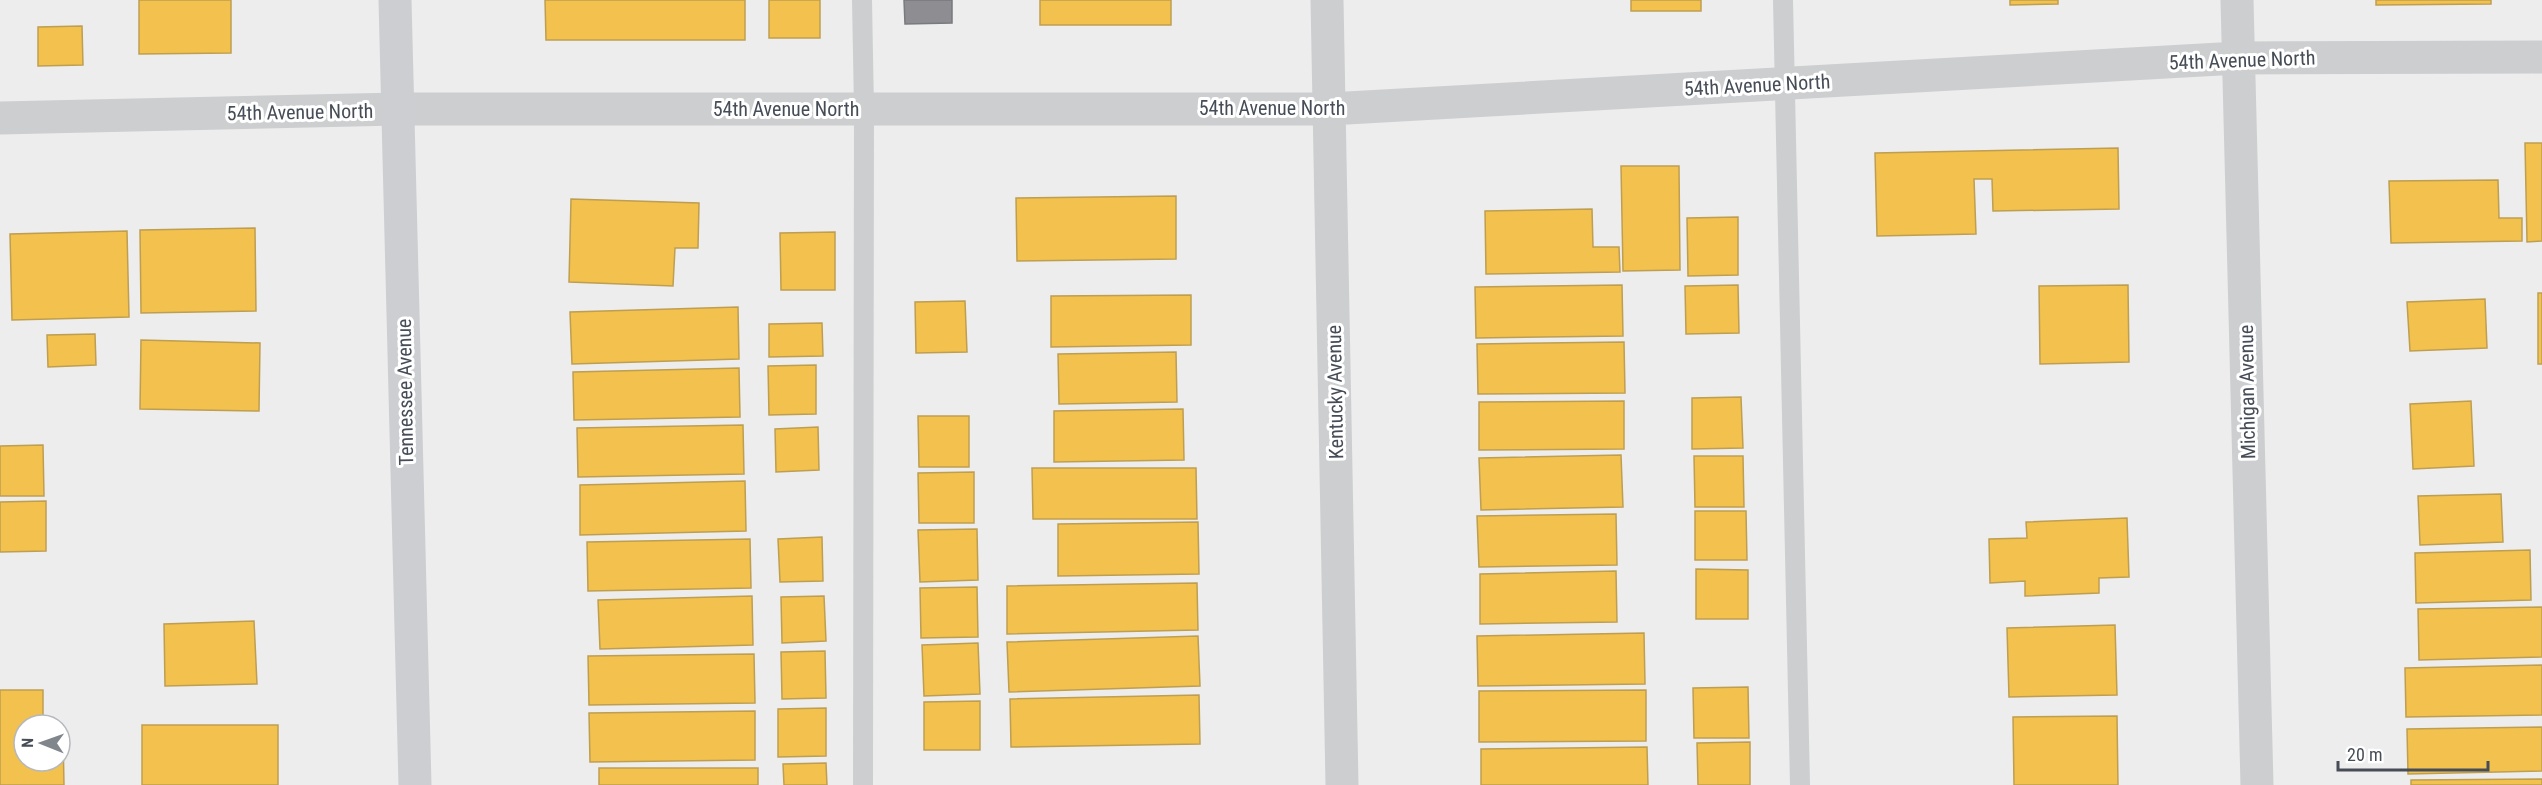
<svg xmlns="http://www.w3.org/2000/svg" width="2542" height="785" viewBox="0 0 2542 785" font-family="'Roboto Condensed',sans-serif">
<rect width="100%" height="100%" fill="#eeeded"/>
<path fill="#f2c14e" stroke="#be9e51" stroke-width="1.5" d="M139,0H231V53L139,54Z
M545,0H745V40H546Z
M769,0H820V38H769Z
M1040,0H1171V25H1040Z
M1631,0H1701V11H1631Z
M2010,0H2058V4L2010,5Z
M2376,0H2491V4L2376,5Z
M82,26L83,65L38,66V27Z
M2525,143H2542V241L2527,242Z
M2118,148L2119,209L1993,211L1992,179H1974L1976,234L1877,236L1875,153Z
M1621,166H1679L1680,270L1623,271Z
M2498,180L2499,218H2522V241L2391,243L2389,181Z
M1176,196V259L1017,261L1016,198Z
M571,199L699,203L698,248H675L673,286L569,282Z
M1592,209L1593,247H1619L1620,272L1486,274L1485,211Z
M1738,217V275L1688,276L1687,218Z
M255,228L256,311L141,313L140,230Z
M127,231L129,317L12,320L10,234Z
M835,232V290H781L780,233Z
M1622,285L1623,336L1476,338L1475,287Z
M1738,285L1739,333L1686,334L1685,286Z
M2128,285L2129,362L2040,364L2039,286Z
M2538,293H2542V364H2538Z
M1191,295V345L1051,347V296Z
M2485,299L2487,348L2410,351L2407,302Z
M965,301L967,352L916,353L915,302Z
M738,307L739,359L572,364L570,312Z
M822,323L823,356L769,357V324Z
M95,334L96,365L48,367L47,335Z
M141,340L260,343L259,411L140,409Z
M1624,342L1625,393L1478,394L1477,344Z
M1176,352L1177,402L1059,404L1058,354Z
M816,365V414L769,415L768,366Z
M739,368L740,417L574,420L573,372Z
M1741,397L1743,448L1692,449V398Z
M1624,401V449L1479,450V402Z
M2471,401L2474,466L2413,469L2410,404Z
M1183,409L1184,460L1054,462V411Z
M918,416H969V467H919Z
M743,425L744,474L578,477L577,428Z
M818,427L819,470L776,472L775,429Z
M43,445L44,496H0V446Z
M1621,455L1623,507L1481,510L1479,458Z
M1694,456H1743L1744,507H1695Z
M1032,468H1196L1197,519H1033Z
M974,472V523H919L918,473Z
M745,481L746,531L580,535V485Z
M2501,494L2503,542L2420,545L2418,496Z
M46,501V551L0,552V502Z
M1695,511H1746L1747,560H1695Z
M1616,514L1617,565L1479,567L1477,516Z
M2127,518L2129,577L2099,578V593L2025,596V581L1990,583L1989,539L2027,538L2026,522Z
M1198,522L1199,574L1058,576V524Z
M977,529L978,580L920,582L918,530Z
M822,537L823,581L780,582L778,539Z
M750,539L751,588L588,591L587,542Z
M2530,550L2531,600L2416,603L2415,553Z
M1696,569L1748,570V619H1696Z
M1616,571L1617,622L1480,624V574Z
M1197,583L1198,630L1007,634V586Z
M977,587L978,637L921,638L920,588Z
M752,596L753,645L600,649L598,600Z
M824,596L826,641L782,643L781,597Z
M2542,607V657L2419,660L2418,609Z
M254,621L257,684L165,686L164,624Z
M2115,625L2117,695L2009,697L2007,628Z
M1644,633L1645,684L1478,686L1477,636Z
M1198,636L1200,686L1009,692L1007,642Z
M978,643L980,694L924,696L922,645Z
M825,651L826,698L782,699L781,652Z
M754,654L755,703L589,705L588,656Z
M2542,665V715L2406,717L2405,668Z
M1748,687L1749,738H1694L1693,688Z
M0,690H43V725H24V761H60V735H63L64,785H0Z
M1646,690V741L1479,742V691Z
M1199,695L1200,744L1011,747L1010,699Z
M980,701V750H924V702Z
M826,708V756L778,757V709Z
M755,711V760L590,762L589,713Z
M2117,716L2118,785H2014L2013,717Z
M142,725H278V785H142Z
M2542,727V771L2408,774L2407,729Z
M1750,742V785H1698L1697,743Z
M1647,747L1648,785H1481V749Z
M826,763L827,785H784L783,764Z
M599,768H758V785H599Z
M2542,779V785H2411V780Z"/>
<path fill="#8d8d92" stroke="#787a80" stroke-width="1.5" d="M904,0H952V23L905,24Z"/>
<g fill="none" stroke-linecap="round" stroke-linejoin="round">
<path stroke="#ccced0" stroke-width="20" d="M862,0L864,109L863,785
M1783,0L1800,785"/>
<path stroke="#ccced0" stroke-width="33" d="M1327,0L1342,785
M2237,0L2257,785
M0,118L398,109H1329L2238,58L2542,57"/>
<path stroke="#ccced1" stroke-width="33" d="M395,0L415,785"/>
</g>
<g text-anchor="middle" stroke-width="6" stroke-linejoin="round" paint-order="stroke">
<g font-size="20" fill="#464d57" stroke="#fff">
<text transform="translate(2242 60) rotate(-2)" y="7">54th Avenue North</text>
<text transform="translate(1757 85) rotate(-3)" y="7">54th Avenue North</text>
<text x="1272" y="115">54th Avenue North</text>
<text x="786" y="116">54th Avenue North</text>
<text transform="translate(300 112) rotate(-1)" y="7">54th Avenue North</text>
<text transform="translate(405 392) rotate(-91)" y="7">Tennessee Avenue</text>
<text transform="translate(1335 392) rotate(-91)" y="7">Kentucky Avenue</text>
<text transform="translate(2247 392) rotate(-91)" y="7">Michigan Avenue</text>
</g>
</g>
<g transform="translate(42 743) rotate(271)"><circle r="28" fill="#ffffff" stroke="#b5b8bc" stroke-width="1.5"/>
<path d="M0-4.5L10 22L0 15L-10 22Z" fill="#81858c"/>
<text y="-9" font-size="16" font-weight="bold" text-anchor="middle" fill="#464d57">N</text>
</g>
<path d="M2338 761v9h150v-9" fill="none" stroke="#464d57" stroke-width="3"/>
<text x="2347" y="761" font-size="18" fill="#464d57" stroke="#ffffff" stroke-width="4.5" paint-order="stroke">20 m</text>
</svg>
